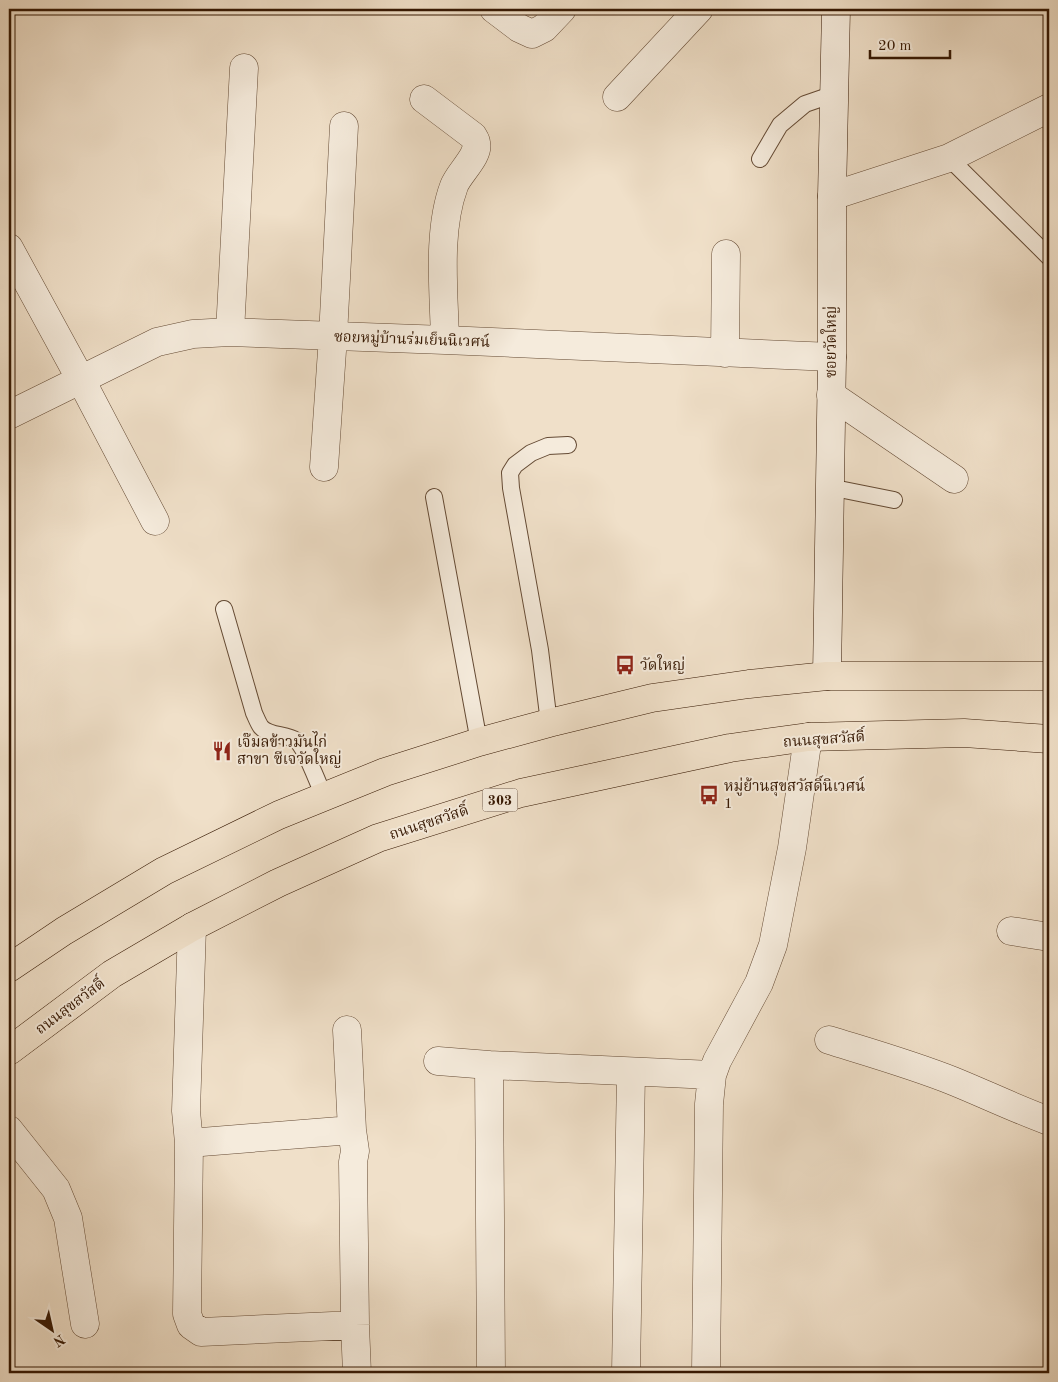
<svg xmlns="http://www.w3.org/2000/svg" width="1058" height="1382" viewBox="0 0 1058 1382" font-family="'Old Standard TT','Noto Serif Thai',serif">
<rect width="100%" height="100%" fill="#f0e0c9"/>
<filter id="stains"><feTurbulence type="fractalNoise" baseFrequency=".004" numOctaves="4"/><feColorMatrix values="0 0 0 0 .2 0 0 0 0 .09 0 0 0 0 .02 0 0 0 .5 -.17"/></filter>
<radialGradient id="worn" r=".72"><stop offset=".6" stop-color="#630" stop-opacity="0"/><stop offset="1" stop-color="#630" stop-opacity=".3"/></radialGradient>
<g fill="none" stroke-linecap="round" stroke-linejoin="round">
<defs>
<path id="lane" d="M949,158L1049,257
M760,159L780,125L805,104L834,94
M829,487L894,500
M434,497L479,742
M224,609L254,713C256,717 258,723 261,727C270,737 286,733 297,741C305,748 319,785 324,797
M549,723L540,650L511,488L510,473L515,465L531,453L548,446L568,445"/>
<path id="street" d="M494,9L519,28L532,34L544,28L562,9
M617,97L699,9
M424,99L473,136C474,138 476,140 476,143C480,155 458,174 454,186C437,231 444,292 445,340
M832,196L949,158L1049,108
M9,248L81,380L155,521
M230,332L244,68
M725,353L726,254
M831,395L954,479
M9,415L157,342L193,334L230,332L445,340L832,357
M324,467L333,336L344,126
M192,927L186,1111L189,1143L352,1130L355,1151L353,1162L355,1325L357,1373
M1011,931L1049,937
M347,1030L352,1130
M829,1040C871,1053 913,1065 953,1081C985,1094 1016,1109 1049,1121
M438,1061L489,1065
M9,1130L56,1189L68,1218L85,1324
M189,1143L187,1314L191,1325L201,1332L355,1325
M491,1373L489,1065L712,1075
M626,1373L631,1072
M706,1373L709,1104L712,1075L717,1061L759,983L773,945L792,848L808,737"/>
<path id="secondary" d="M827,676L832,357V196L836,9"/>
<path id="primary" d="M9,968L64,931L164,871L279,815L385,772L479,742L549,723L652,698L749,684L827,676H1049
M9,1051L112,974L192,927L278,883L378,838L521,793L730,748L808,737L964,733L1049,739"/>
</defs>
<use href="#lane" stroke="#644a34" stroke-width="18"/>
<use href="#street" stroke="#644a34" stroke-width="29"/>
<use href="#secondary" stroke="#361803" stroke-width="29"/>
<use href="#primary" stroke="#361803" stroke-width="29"/>
<use href="#lane" stroke="#f5ebdc" stroke-width="16"/>
<use href="#street" stroke="#f5ebdc" stroke-width="28"/>
<use href="#secondary" stroke="#f5ebdc" stroke-width="28"/>
<use href="#primary" stroke="#f0e0c9" stroke-width="28"/>
</g>
<defs>
<symbol id="bus-bare" viewBox="-9 -9 18 18"><path d="M-5-6H5V4H4V6H2V4H-2V6H-4V4H-5ZM-3.5-4V0h7V-4ZM-3.5 1.2v1.5H-2V1.2ZM2 1.2v1.5H3.5V1.2Z" fill="#8f2418" stroke="#f5ebdc" stroke-width="2.5" paint-order="stroke"/></symbol>
<symbol id="restaurant-bare" viewBox="-9 -9 18 18"><path d="M-5-6h1v4h1v-4h1v4h1v-4h1v5L-1.5 .5V6h-2V.5L-5-1ZM5-6V6H3V1.5H1.5Q1.5-4 5-6Z" fill="#8f2418" stroke="#f5ebdc" stroke-width="2.5" paint-order="stroke"/></symbol>
</defs>
<g fill-rule="evenodd">
<use href="#bus-bare" x="611" y="651" width="28" height="28"/>
<use href="#restaurant-bare" x="208" y="737" width="28" height="28"/>
<use href="#bus-bare" x="695" y="781" width="28" height="28"/>
</g>
<g text-anchor="middle" stroke-width="4" stroke-linejoin="round" paint-order="stroke">
<rect fill="#f5ebdc" stroke="#6f5744" stroke-width="1" x="482.5" y="788.5" width="35" height="23" rx="4"/>
<g font-size="14" font-weight="bold" fill="#361803">
<text x="500" y="805">303</text>
</g>
<g font-size="15" fill="#361803" stroke="#f5ebdc">
<text transform="translate(412 339) rotate(2)" y="5">ซอยหมู่บ้านร่มเย็นนิเวศน์</text>
<text transform="translate(831 342) rotate(-90)" y="5">ซอยวัดใหญ่</text>
<text transform="translate(824 739) rotate(-4)" y="5">ถนนสุขสวัสดิ์</text>
<text transform="translate(429 822) rotate(-18)" y="5">ถนนสุขสวัสดิ์</text>
<text transform="translate(70 1006) rotate(-37)" y="5">ถนนสุขสวัสดิ์</text>
</g>
<g font-size="15" fill="#361803" stroke="#f5ebdc" text-anchor="start">
<text x="640" y="670">วัดใหญ่</text>
<text x="237" y="747">เจ๊มลข้าวมันไก่<tspan x="237" dy="17">สาขา ซีเจวัดใหญ่</tspan></text>
<text x="724" y="791">หมู่ย้านสุขสวัสดิ์นิเวศน์<tspan x="724" dy="17">1</tspan></text>
</g>
</g>
<rect width="1058" height="1382" fill="none" stroke="#f0e0c9" stroke-width="30"/>
<rect x="10" y="10" width="1038" height="1362" fill="none" stroke="#361803" stroke-width="2.5"/>
<rect x="15" y="15" width="1028" height="1352" fill="none" stroke="#361803"/>
<g transform="translate(52 1330) rotate(146)" stroke="#f5ebdc" stroke-width="4" paint-order="stroke">
<path d="M0-4L9 19L0 12L-9 19Z" fill="#361803"/>
<text y="-8" font-size="14" font-weight="bold" text-anchor="middle" fill="#361803">N</text>
</g>
<path d="M870 50v8h80v-8" fill="none" stroke="#361803" stroke-width="2.5"/>
<text x="878" y="50" font-size="15" fill="#361803" stroke="#f5ebdc" stroke-width="4" paint-order="stroke">20 m</text>
<rect width="100%" height="100%" filter="url(#stains)"/>
<rect width="100%" height="100%" fill="url(#worn)"/>
</svg>
